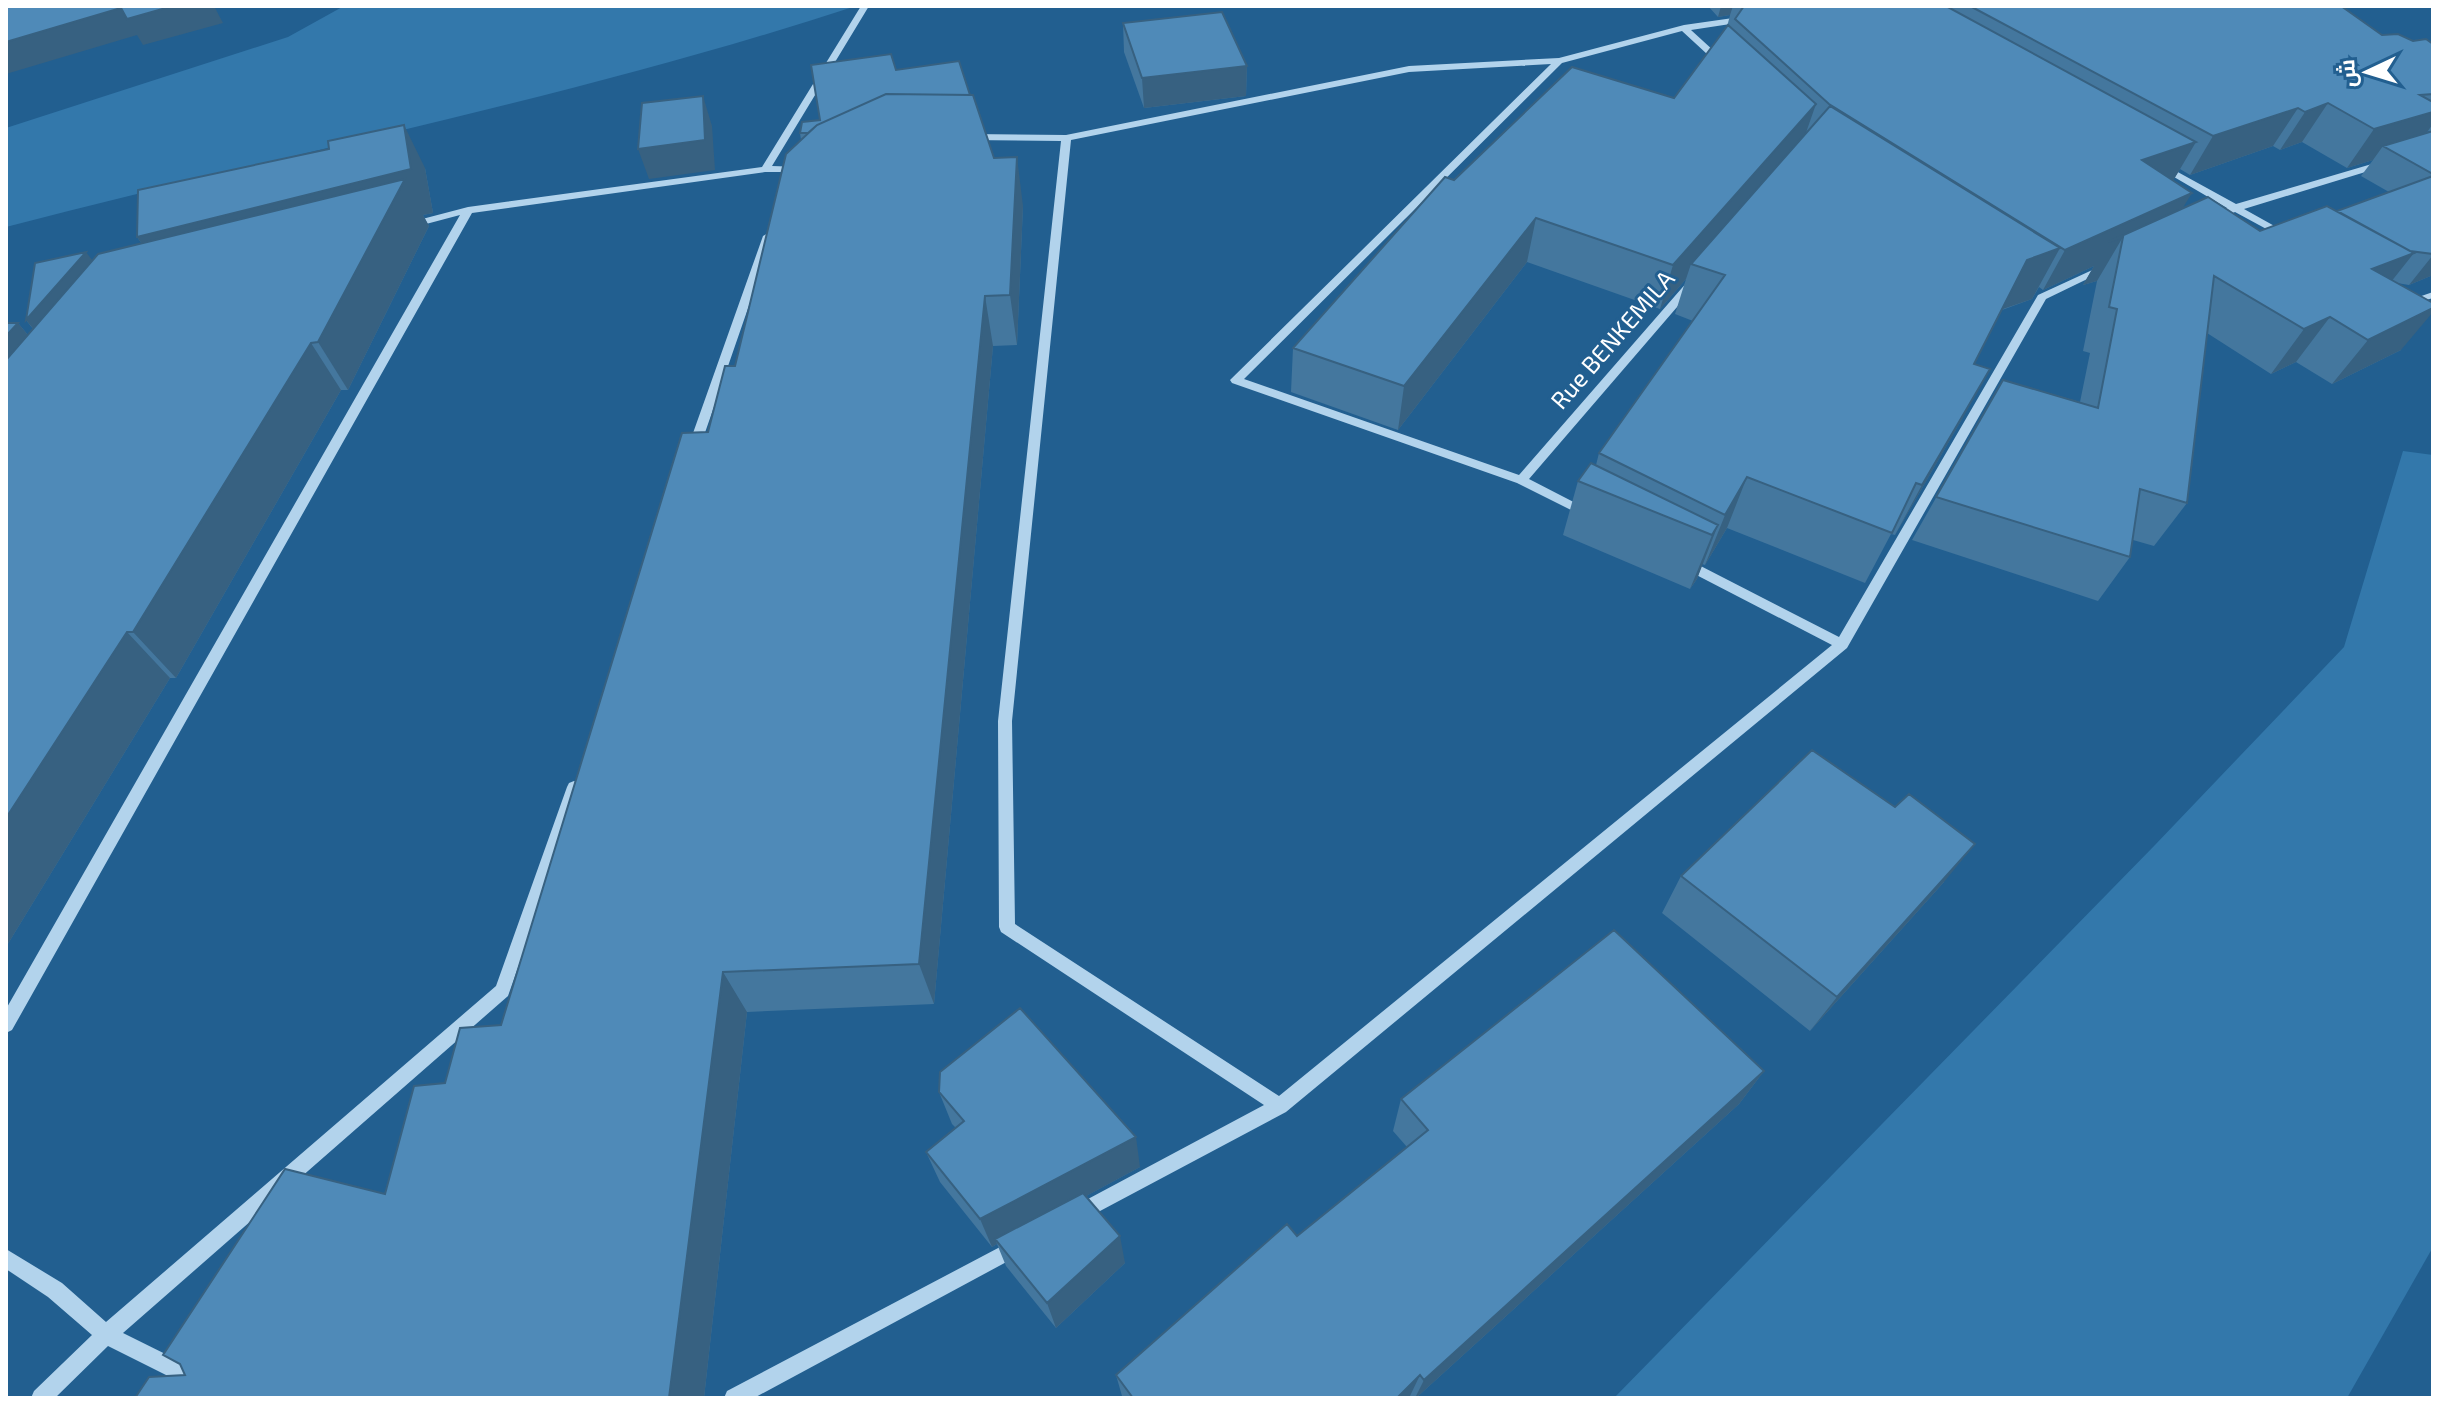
<svg xmlns="http://www.w3.org/2000/svg" width="2439" height="1404" viewBox="0 0 2439 1404" font-family="'Exo 2',Cairo,sans-serif">
<rect width="100%" height="100%" fill="#225f90"/>
<path fill="#3378ab" d="M344,6H856C578,97 289,153 6,227V128L288,37Z
M2403,451L2433,455V1247L2347,1398H1614L2155,845L2344,647Z"/>
<g fill="none" stroke-linecap="round" stroke-linejoin="round">
<path fill="#b2d3ec" fill-rule="evenodd" d="M861,6H869L772,166L801,167L806,170L804,172H765L472,213L12,1030L6,1033V1009L460,215L411,228L407,227V223L468,207L762,167Z
M1747,16L1751,19L1750,21L1691,30L1726,62V66H1720L1682,31L1562,63L1244,379L1519,475L1688,281H1696V285L1529,479L1591,511L1593,514L1587,518L1517,483L1232,383L1230,380L1551,64L1409,72L1071,140L1012,721L1015,924L1279,1096L1832,645L1679,566L1678,563L1679,560H1689L1839,637L2038,295L2101,266L2105,265L2110,268L2046,299L1847,648L1286,1112L1085,1219L1079,1222L1073,1219L1070,1213L1073,1207L1264,1105L1001,932L999,927L998,721L1061,141L969,140L964,137L969,134L1066,135L1409,66L1559,58L1684,25Z
M2382,161L2387,164L2385,166L2244,209L2287,233V237L2283,238L2235,212L2219,219H2211V215L2227,208L2157,167L2165,165L2236,204Z
M768,233L773,236L699,450L697,453H689L687,450L763,236Z
M2433,292V298L2406,306L2401,303Z
M574,781L579,783L581,787L508,996L123,1333L240,1391L243,1398H212L108,1346L55,1398H31L34,1391L92,1335L48,1297L6,1269V1249L62,1283L106,1322L496,986L567,787L569,783Z
M1019,1237L1025,1240L1028,1246L1025,1252L754,1398H724L727,1391Z"/>
</g>
<path fill="#44779e" fill-rule="evenodd" d="M1708,6H2341L2382,35L2433,44V131H2428L2427,132L2433,131V275L2409,285L2397,283L2401,350L2332,384L2296,362L2271,374L2207,333L2187,503L2154,546L2133,540L2130,557L2098,601L1912,540L2003,380L2080,402L2090,353L2083,351L2097,281L2083,285L2094,266L2043,290L2039,287L2032,299L2002,310L1974,364L1962,419L1895,535L1891,534L1865,583L1727,528L1705,565L1702,564L1697,579L1690,589L1563,535L1578,481L1596,465L1599,453L1693,321L1675,314L1686,279L1660,309L1527,262L1398,430L1291,392L1293,348L1454,180L1674,98L1727,27L1730,15L1718,17ZM2302,142L2347,168L2373,160L2361,176L2389,192L2337,211L2260,231L2183,208L2173,180L2180,169L2190,175L2273,146L2280,150Z
M1123,23L1247,66L1246,96L1144,108L1124,52Z
M896,70L970,95L994,158L1023,206L1017,345L993,346L934,1004L747,1012L704,1398H135L185,1375L385,1194L445,1083L501,1025L708,432L735,366L801,140L800,133Z
M425,168L433,213L423,215L429,226L348,390H341L176,678H170L6,947L18,323L28,335L33,329L26,320L142,244L137,237Z
M1681,876L1944,882L1810,1031L1662,913Z
M1764,1071L1739,1104L1416,1398H1411L1410,1396L1408,1398H1123L1122,1396L1116,1375L1297,1236L1407,1147L1393,1131L1401,1099Z
M939,1092L1140,1167L1086,1196L1125,1263L1056,1328L1006,1266L997,1244L992,1247L940,1182L926,1152L956,1128L952,1124Z"/>
<path fill="#376181" d="M173,6H214L223,23L143,45L137,35L6,74V42L121,8Z
M1721,6H1733L1730,15L1718,17Z
M1247,66L1246,96L1144,108L1142,78Z
M703,96L712,126L715,170L649,179L638,149Z
M2328,103L2302,142L2280,150L2305,112Z
M1816,104L1801,147L1691,264L1686,279L1660,309L1673,265Z
M2298,108L2273,146L2190,175L2213,136Z
M2433,112V124L2416,147L2383,146L2373,160L2347,168L2374,129Z
M404,125L425,168L433,213L423,215L429,226L348,390L318,342L168,281L137,237Z
M2196,142L2173,181L2142,160Z
M1017,157L1023,206L1017,345L1010,295Z
M2192,193L2168,232L2123,237L2097,281L2083,285L2094,266L2043,290L2065,250Z
M1536,218L1527,262L1398,430L1404,386Z
M2060,248L2032,299L2000,310L2027,260Z
M86,252L119,295L62,364L26,320Z
M2414,253L2379,297L2372,269Z
M2433,255V275L2409,285Z
M985,296L993,346L934,1004L919,964Z
M2433,308V312L2401,350L2332,384L2368,340Z
M2330,317L2296,362L2271,374L2304,329Z
M18,323L57,370L6,432V336Z
M311,343L341,390L176,678L133,632Z
M1990,369L1962,419L1895,535L1922,485Z
M1747,477L1727,528L1705,565L1725,515Z
M1718,525L1697,579L1690,589L1712,535Z
M127,632L170,678L6,947V818Z
M1975,844L1944,882L1810,1031L1837,997Z
M723,972L747,1012L704,1398H669Z
M1764,1071L1739,1104L1416,1398H1415L1424,1380Z
M1136,1137L1140,1167L999,1243L995,1239L997,1244L992,1247L980,1219Z
M1120,1236L1125,1263L1056,1328L1047,1303Z
M1420,1375L1410,1396L1408,1398H1397Z"/>
<path fill="#4f8ab8" stroke="#376181" stroke-width="2" d="M6,6H173L127,19L121,8L6,42Z
M1744,6H1946L2196,142L2142,160L2192,193L2065,250L1829,104L1735,19Z
M1970,6H2341L2382,35L2398,34L2413,41L2426,39L2433,44V94L2420,95L2433,102V112L2374,129L2328,103L2305,112L2298,108L2213,136Z
M1222,12L1247,66L1142,78L1123,23Z
M1728,25L1816,104L1673,265L1536,218L1404,386L1293,348L1445,177L1454,180L1572,67L1674,98Z
M891,54L896,70L959,61L970,95L886,94L817,125L808,133H800L802,122L820,120L811,65Z
M886,94L973,95L994,158L1017,157L1010,295L985,296L919,964L723,972L669,1398H135L149,1377L185,1375L180,1364L163,1355L285,1169L385,1194L414,1086L445,1083L460,1028L501,1025L682,433L708,432L725,366H735L786,154L817,125Z
M703,96L705,140L638,149L642,103Z
M1830,106L2060,248L2027,260L1974,364L1990,369L1922,485L1916,483L1892,533L1747,477L1725,515L1599,453L1725,275L1691,264Z
M404,125L411,169L137,237L138,190L329,149L328,141Z
M2433,131V174L2383,146Z
M2433,176V254L2410,251L2337,211Z
M405,179L318,342L311,343L133,632H127L6,818V360L98,254Z
M2208,197L2260,231L2327,206L2414,253L2372,269L2433,303V308L2368,340L2330,317L2304,329L2214,276L2187,503L2140,489L2130,557L1936,497L2003,380L2098,408L2117,309L2109,307L2123,237L2108,242Z
M86,252L26,320L35,263Z
M6,323H18L6,336Z
M1591,463L1718,525L1712,535L1578,481Z
M1812,750L1895,807L1909,794L1975,844L1837,997L1681,876Z
M1614,930L1764,1071L1424,1380L1420,1375L1397,1398H1133L1116,1375L1287,1224L1297,1236L1428,1130L1401,1099Z
M1020,1008L1136,1137L980,1219L926,1152L964,1121L939,1092L940,1072Z
M1083,1193L1120,1236L1047,1303L995,1239Z"/>
<g text-anchor="middle" stroke-width="6" stroke-linejoin="round" paint-order="stroke">
<g font-size="24" fill="#fff" stroke="#225f90">
<text transform="translate(1613 340) rotate(-49)" y="8">Rue BENKEMILA</text>
</g>
</g>
<rect width="2439" height="1404" fill="none" stroke="#ffffff" stroke-width="16"/>
<g transform="translate(2367 72) rotate(266)" stroke="#225f90" stroke-width="6" paint-order="stroke">
<path d="M0-6L14 30L0 20L-14 30Z" fill="#ffffff"/>
<text y="-12" font-size="22" font-weight="bold" text-anchor="middle" fill="#ffffff">ش</text>
</g>
</svg>
